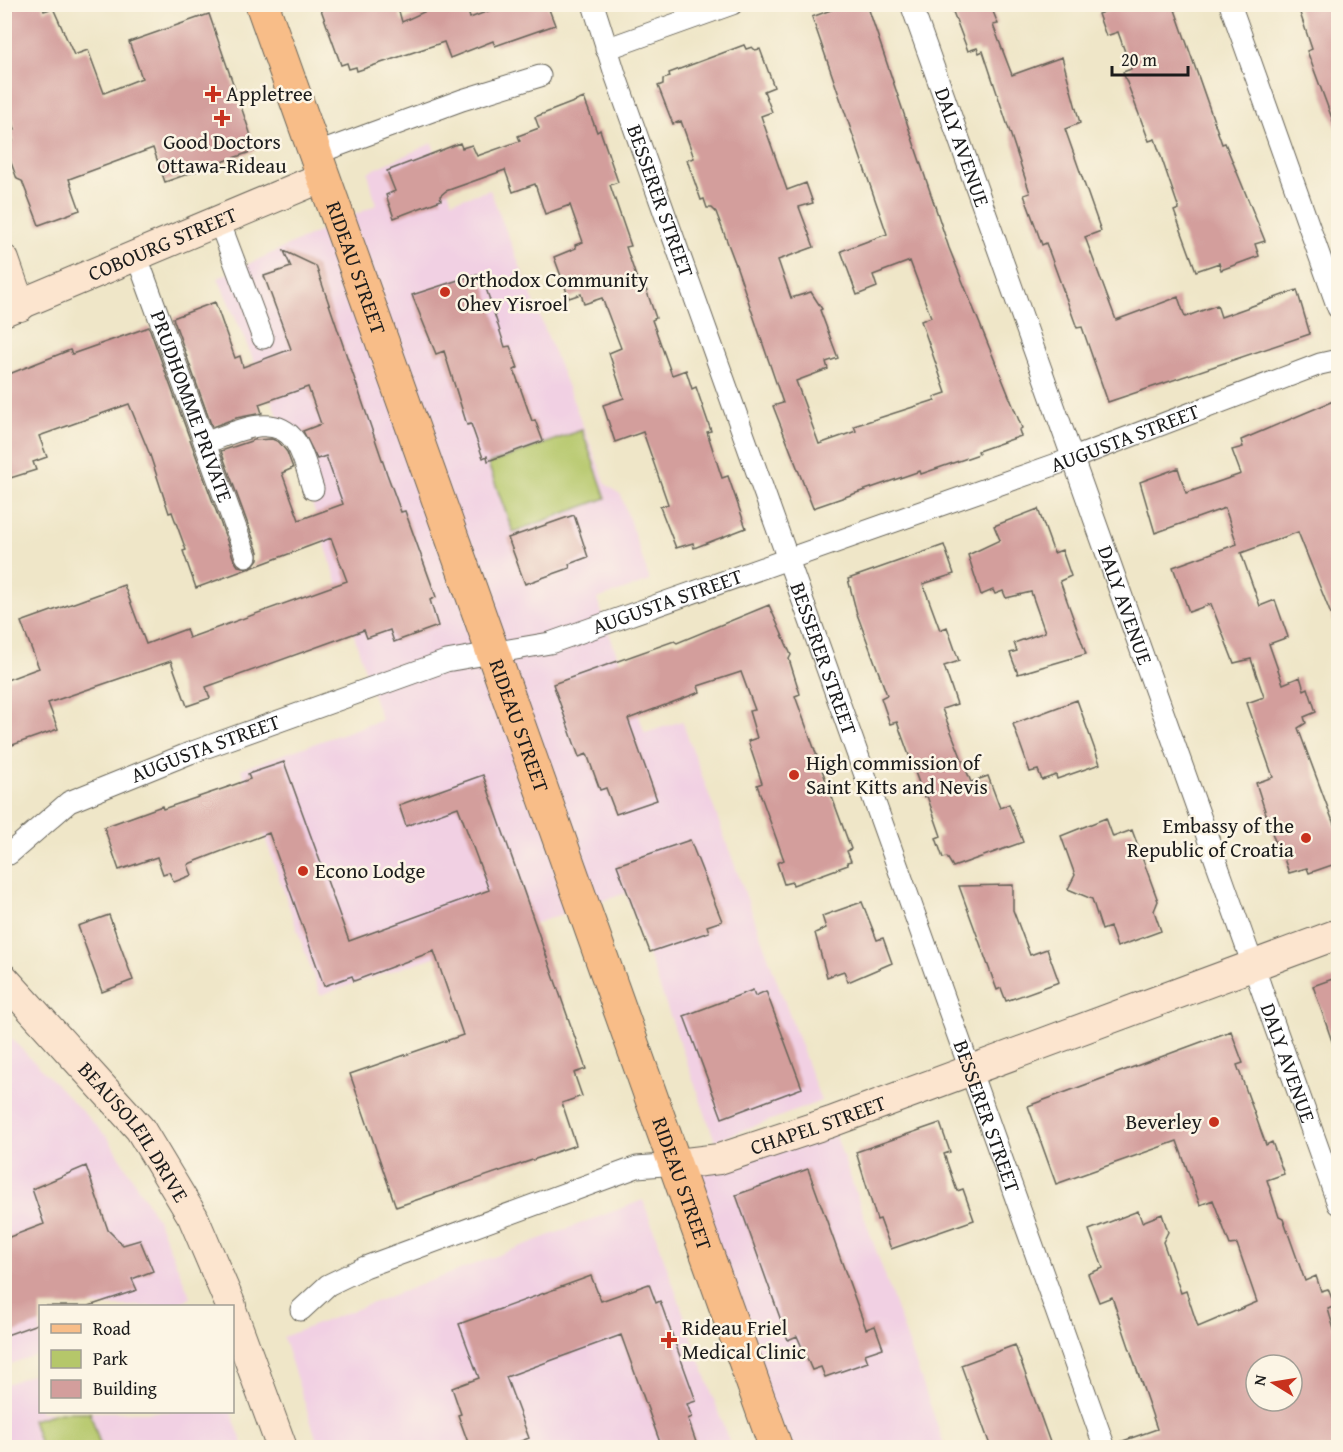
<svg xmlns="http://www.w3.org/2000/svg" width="1343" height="1452" viewBox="0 0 1343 1452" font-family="'Gentium Book Plus',serif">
<rect width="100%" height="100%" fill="#fcf5e5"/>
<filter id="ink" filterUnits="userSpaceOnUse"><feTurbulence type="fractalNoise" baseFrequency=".0167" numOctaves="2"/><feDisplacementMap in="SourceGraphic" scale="12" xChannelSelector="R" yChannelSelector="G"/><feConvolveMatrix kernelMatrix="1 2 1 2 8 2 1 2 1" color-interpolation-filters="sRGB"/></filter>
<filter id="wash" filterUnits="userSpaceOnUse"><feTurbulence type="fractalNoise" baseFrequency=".008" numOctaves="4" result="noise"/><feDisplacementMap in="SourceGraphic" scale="24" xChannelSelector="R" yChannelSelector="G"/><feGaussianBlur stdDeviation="1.35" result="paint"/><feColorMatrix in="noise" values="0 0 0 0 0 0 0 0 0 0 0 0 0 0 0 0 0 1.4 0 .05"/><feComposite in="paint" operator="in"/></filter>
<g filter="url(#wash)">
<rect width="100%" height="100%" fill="#efe6c8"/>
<path fill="#f1d0e3" d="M432,143L452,201L490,190L606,484L621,495L650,581L597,599L645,733L682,721L821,1101L715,1141L626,893L320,995L241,769L381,720L302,472L218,278L376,205L368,172Z
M5,1032L108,1138L157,1219L191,1298L169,1306H40V1353L5,1366Z
M831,1122L945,1447H776L677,1164Z
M643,1200L731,1447H319L283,1337Z
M40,1371V1412H231L244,1447H5L4,1385Z"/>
<path fill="#b5c76a" stroke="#687243" stroke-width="1.5" d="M582,430L606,498L513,532L488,464Z
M60,1412H90L101,1447H41L32,1420Z"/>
<g id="blocks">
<path fill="#d39e9c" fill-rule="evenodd" d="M25,4H42L44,11L53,8L74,55L88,50L104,93L142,78L129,42L209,14L256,150L165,182L153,148L69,179L80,210L39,225L22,181L17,179L6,149L13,141L9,131L15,129L4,99V12Z
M319,4H397L402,22L441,4H466L470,18L507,4H547L555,25L495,46L493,41L450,58L444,42L357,71L356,67L349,69L347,63L341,65Z
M847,4H867L949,248L1022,428L1019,430L1021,436L978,451L979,454L921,474L920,471L813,508L773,406L783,403L736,265L716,212L712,208H707L704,199L701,200L687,160L694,158L681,121L673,124L658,86L663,84V79L670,77L669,73L744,45L746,49L752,47L755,50L760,49L774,87L764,91L772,112L761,116L787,190L806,183L813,203L799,207L814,247L778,260L791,298L811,292L822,309L820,310L838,358L826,362L828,369L796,381L819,444L856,431L854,426L935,400L934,397L946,393L921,321L931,317L910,261L873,275L877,287L857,295L841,251L887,234L812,17Z
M950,4H990L998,24L993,25L1012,75L1062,57L1080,123L1065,129L1101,231L1085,237L1116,320L1178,297L1185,317L1217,305L1221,317L1297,290L1310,334L1108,402L1082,327L1077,328L1046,243L1042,245L1035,225L1024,195L1030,193L983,51L979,53L977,48L968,51Z
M1124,4H1173L1222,144L1225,143L1265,241L1255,244L1259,256L1221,270L1219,263L1196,271L1174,211L1179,209L1155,139L1149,141L1123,72L1131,69L1118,32L1106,36L1098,14Z
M1297,4H1338V129H1336L1307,51L1312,49Z
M584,98L597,132L600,130L618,182L610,185L631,246L626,247L641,291L646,289L656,318L652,320L672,375L686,370L692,389L696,387L711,431L707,432L722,478L728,476L746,528L694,548L693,543L676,548L660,507L668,504L643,432L615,442L603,405L624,398L609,353L621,348L602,298L584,304L581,294L569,298L554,257L576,248L575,245L583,242L570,205L545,214L535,184L513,192L505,170L446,191L440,196L441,200L394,218L386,195L395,191L387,171L460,143L462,148L472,145L477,156L520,141L518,136L539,128L535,117Z
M284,251L316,266L387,474L401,512L405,511L436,597L430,600L438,626L394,642L390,630L367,638L364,630L206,687L210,698L187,706L171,661L48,703L58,729L4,748V681L39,668L21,622L124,585L146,644L186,629L189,638L347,581L331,538L251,568L258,559V552L221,451L254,440L272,439L279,442L287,452L293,468L282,473L299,520L343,504L326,456L317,459L303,431L321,424L308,387L259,404L262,413L236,418L212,427L173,318L215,302L235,358L240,356L243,367L291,349L264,276L291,267Z
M477,274L481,283L484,282L505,347L510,346L518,368L514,370L532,421L535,420L543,441L488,461L487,456L483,458L471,424L467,425L444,351L436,354L412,295Z
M149,327L234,560L238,566L250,568L196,588L183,551L186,550L172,512L169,513L150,455L129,404L39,436L47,457L33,462L36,470L4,480V376L70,350L72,354Z
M1338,399V627H1336L1298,532L1241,553L1260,606L1275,600L1288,637L1269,644L1283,684L1300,677L1304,690L1308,688L1316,712L1304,717L1306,723L1298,728L1338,835V863L1309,873L1307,868L1289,873L1281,850L1278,851L1256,783L1273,777L1247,703L1264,697L1251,659L1234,663L1211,604L1189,612L1173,567L1237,544L1225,508L1155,533L1140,482L1178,468L1186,493L1241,474L1232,450L1243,447L1241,440Z
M1038,509L1054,553L1062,550L1071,576L1060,581L1086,654L1018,674L1010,653L1017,651L1014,643L1045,632L1031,592L1006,598L1003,591L995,594L993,590L981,595L968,555L1000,540L994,526Z
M574,515L588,557L569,564L570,568L525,584L508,538Z
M944,545L954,574L923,584L940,630L947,627L959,661L944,666L957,704L942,709L971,782L988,776L1000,808L1009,804L1023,842L953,867L947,857L943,858L936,838L941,836L927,796L924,797L897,722L890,724L881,698L887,695L857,614L848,579Z
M769,605L791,655L789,659L800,694L795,696L851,849L847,851L851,861L847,862L848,865L793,885L792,882L784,884L777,863L784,860L757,785L762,783L748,741L757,738L749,711L755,710L741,672L698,686L700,692L628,719L657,800L616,814L606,788L600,790L587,754L579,757L553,684L674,641L677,643Z
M1077,700L1100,764L1057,779L1056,775L1042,780L1038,770L1030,772L1013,724Z
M284,762L349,941L489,890L458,807L406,826L399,805L483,775L586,1069L574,1073L582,1096L562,1103L576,1145L396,1207L350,1074L463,1035L434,951L354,981L352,976L324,986L269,833L191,863L188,865L192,875L174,882L169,872L163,874L157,857L119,870L104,827L162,806L163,809L228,787L250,779L248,774Z
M1106,818L1113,837L1132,830L1158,901L1154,911L1161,931L1117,947L1110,927L1102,930L1092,899L1068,889L1075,875L1061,836Z
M690,840L722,921L707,926L709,932L650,952L617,865Z
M1013,885V910L1030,955L1047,949L1059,982L1006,1001L1001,988L997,990L959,886Z
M862,902L877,940L883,938L892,963L848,982L844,971L827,977L815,933L826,928L822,916Z
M109,915L133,980L102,992L78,926Z
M1338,977V1049L1335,1050L1313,986Z
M753,990L755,996L766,991L802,1088L722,1118L684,1016Z
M1231,1031L1243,1063L1237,1065L1266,1145L1272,1142L1284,1174L1267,1180L1279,1217L1283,1219L1305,1281L1316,1276L1321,1291L1328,1289L1335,1306L1328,1309L1338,1343V1448H1117V1443L1157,1429L1112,1297L1099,1302L1088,1274L1103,1268L1089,1230L1138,1211L1142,1222L1162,1214L1168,1232L1163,1242L1181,1293L1186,1291L1198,1327L1257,1302L1237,1244L1230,1245L1213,1200L1200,1205L1177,1141L1056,1184L1028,1106ZM1256,1365H1292V1401H1256Z
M940,1123L950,1152L944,1154L957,1191L963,1189L974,1220L891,1249L880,1219L877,1220L856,1152Z
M86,1166L108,1230L123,1245L140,1240L153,1271L132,1279L137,1290L89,1306H40V1323L4,1336V1239L44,1224L32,1189Z
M808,1169L866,1329L875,1326L883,1348L865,1354L868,1362L825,1377L821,1367L812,1370L797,1336L788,1340L736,1195Z
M591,1276L601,1301L649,1284L656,1303L660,1301L696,1401L687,1404L692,1417L688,1419L698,1448H662L621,1335L506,1377L529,1438L503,1448H470L458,1415L461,1414L452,1388L479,1378L459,1324Z
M1015,1345L1052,1448H991L961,1365Z"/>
</g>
</g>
<g filter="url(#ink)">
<use href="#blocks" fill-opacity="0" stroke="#666358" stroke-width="1.5"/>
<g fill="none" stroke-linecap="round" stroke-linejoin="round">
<defs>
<g id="street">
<path id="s1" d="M593,4L616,77L1105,1448"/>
<path id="s2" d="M911,4L1338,1204"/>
<path d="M1230,4L1338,308"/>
<path d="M606,49L732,4"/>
<path d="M315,154L462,100L540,76"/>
<path d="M219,221L263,338"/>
<path id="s3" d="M137,257L246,556"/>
<path d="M205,443C231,434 274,410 295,441C304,454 308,474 313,489"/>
<path id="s4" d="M9,854L69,802L190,753L446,661L550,643L1071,459L1320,364L1338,360"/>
<path d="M301,1310L328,1285L365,1267L637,1167L677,1164"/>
</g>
<g id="secondary">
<path d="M4,260L20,306"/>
<path id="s5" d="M4,311L323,177"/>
<path id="s6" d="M4,979L140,1129L193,1217L231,1306"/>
<path id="s7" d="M677,1164L719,1159L831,1122L1338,934"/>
<path d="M232,1312L282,1448"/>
</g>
<g id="primary">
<path id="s8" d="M262,4L776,1448"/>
</g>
</defs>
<use href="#street" stroke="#666358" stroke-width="23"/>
<use href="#secondary" stroke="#666358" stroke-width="32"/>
<use href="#primary" stroke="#666358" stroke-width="35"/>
<use href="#street" stroke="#fff" stroke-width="21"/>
<use href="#secondary" stroke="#fce5cf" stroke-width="30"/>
<use href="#primary" stroke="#f8bd88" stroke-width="33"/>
</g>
</g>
<g fill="#c8321e" stroke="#fcf5e5" stroke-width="2">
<path d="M210 85h6v6h6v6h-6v6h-6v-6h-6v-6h6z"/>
<path d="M219 109h6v6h6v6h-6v6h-6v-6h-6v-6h6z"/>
<circle cx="445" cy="292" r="6"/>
<circle cx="794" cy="775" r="6"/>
<circle cx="1306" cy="838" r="6"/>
<circle cx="303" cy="871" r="6"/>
<circle cx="1214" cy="1122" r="6"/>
<path d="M666 1331h6v6h6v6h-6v6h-6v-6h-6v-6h6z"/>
</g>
<g text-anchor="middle" stroke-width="5" stroke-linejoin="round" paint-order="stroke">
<g font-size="21" fill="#1c1c1c" stroke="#fcf5e5" text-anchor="start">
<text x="226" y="101">Appletree</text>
<text x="222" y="149" text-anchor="middle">Good Doctors<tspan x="222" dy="24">Ottawa-Rideau</tspan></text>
<text x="457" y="287">Orthodox Community<tspan x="457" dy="24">Ohev Yisroel</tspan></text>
<text x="806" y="770">High commission of<tspan x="806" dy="24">Saint Kitts and Nevis</tspan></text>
<text x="1294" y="833" text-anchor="end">Embassy of the<tspan x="1294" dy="24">Republic of Croatia</tspan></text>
<text x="315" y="878">Econo Lodge</text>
<text x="1202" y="1129" text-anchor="end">Beverley</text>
<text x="682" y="1335">Rideau Friel<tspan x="682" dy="24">Medical Clinic</tspan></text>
</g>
<g font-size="21" fill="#1c1c1c" stroke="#fcf5e5">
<text dy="7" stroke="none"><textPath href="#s2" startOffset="152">DALY AVENUE</textPath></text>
<text dy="7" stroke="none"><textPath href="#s1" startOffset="208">BESSERER STREET</textPath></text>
<text dy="7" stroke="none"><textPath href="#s5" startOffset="172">COBOURG STREET</textPath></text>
<text dy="7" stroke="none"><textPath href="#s8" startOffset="280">RIDEAU STREET</textPath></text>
<text dy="7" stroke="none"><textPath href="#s3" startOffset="159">PRUDHOMME PRIVATE</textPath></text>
<text dy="7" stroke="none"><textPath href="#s4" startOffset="1198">AUGUSTA STREET</textPath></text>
<text dy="7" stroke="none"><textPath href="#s4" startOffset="712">AUGUSTA STREET</textPath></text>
<text dy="7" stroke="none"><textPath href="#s2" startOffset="638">DALY AVENUE</textPath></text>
<text dy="7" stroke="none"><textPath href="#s1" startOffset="694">BESSERER STREET</textPath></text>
<text dy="7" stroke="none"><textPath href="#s8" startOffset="766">RIDEAU STREET</textPath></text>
<text dy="7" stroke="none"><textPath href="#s4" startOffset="226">AUGUSTA STREET</textPath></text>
<text dy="7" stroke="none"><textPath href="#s2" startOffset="1124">DALY AVENUE</textPath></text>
<text dy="7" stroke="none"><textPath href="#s1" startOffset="1180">BESSERER STREET</textPath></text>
<text dy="7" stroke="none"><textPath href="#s7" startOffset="147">CHAPEL STREET</textPath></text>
<text dy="7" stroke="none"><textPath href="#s6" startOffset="201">BEAUSOLEIL DRIVE</textPath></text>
<text dy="7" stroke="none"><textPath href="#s8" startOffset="1252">RIDEAU STREET</textPath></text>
</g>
</g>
<rect width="1343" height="1452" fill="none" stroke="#fcf5e5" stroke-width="24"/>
<rect x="39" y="1305" width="195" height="108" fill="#fcf5e5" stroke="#a29e95" stroke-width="1.5"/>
<rect x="51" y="1324" width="30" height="9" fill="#f8bd88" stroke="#a29e95" stroke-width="1.5"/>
<text x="93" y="1335" font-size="18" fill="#1c1c1c">Road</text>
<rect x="51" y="1350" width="30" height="18" fill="#b5c76a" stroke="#a29e95" stroke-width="1.5"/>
<text x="93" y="1365" font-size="18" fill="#1c1c1c">Park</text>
<rect x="51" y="1380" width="30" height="18" fill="#d39e9c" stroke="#a29e95" stroke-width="1.5"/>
<text x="93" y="1395" font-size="18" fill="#1c1c1c">Building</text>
<g transform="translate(1274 1383) rotate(281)"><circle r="28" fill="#fcf5e5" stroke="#a29e95" stroke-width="1.5"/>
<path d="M0-4.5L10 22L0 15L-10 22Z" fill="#c8321e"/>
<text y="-9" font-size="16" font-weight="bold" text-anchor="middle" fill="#1c1c1c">N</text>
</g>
<path d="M1112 66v9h76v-9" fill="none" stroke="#1c1c1c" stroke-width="3"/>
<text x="1121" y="66" font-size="18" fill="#1c1c1c" stroke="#fcf5e5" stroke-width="4.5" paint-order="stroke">20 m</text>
</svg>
